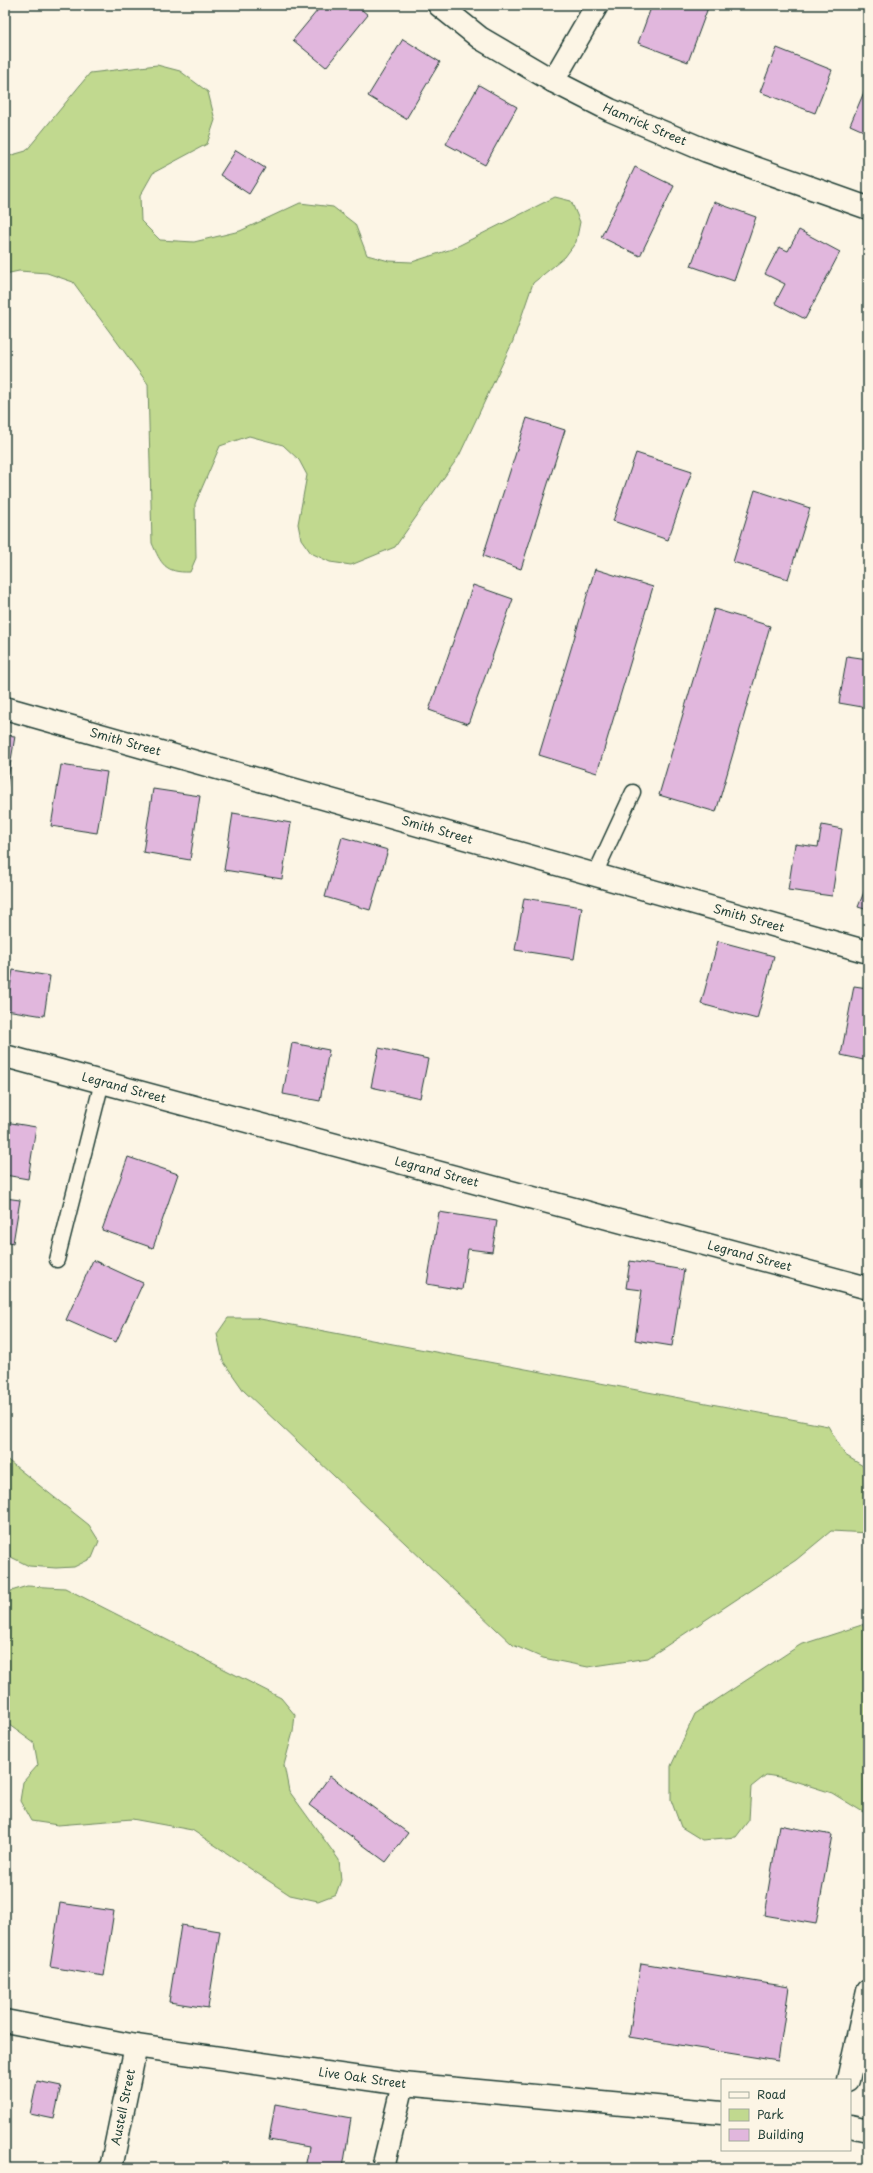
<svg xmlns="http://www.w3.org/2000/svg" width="873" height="2173" viewBox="0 0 873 2173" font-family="'Playpen Sans',sans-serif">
<rect width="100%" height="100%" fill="#fcf5e5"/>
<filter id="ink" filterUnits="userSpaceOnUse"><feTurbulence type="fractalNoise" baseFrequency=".025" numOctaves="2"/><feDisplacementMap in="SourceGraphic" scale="8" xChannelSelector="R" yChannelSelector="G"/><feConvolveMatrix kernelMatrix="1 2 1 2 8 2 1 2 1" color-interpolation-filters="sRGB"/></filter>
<g filter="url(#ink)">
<path fill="#c1d98f" stroke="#708b62" d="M157,65L180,71L208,92L215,120L207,144L153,173L140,196L141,221L160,240L194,242L240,231L300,203L333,207L355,224L367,255L389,261L412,262L452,249L555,197L571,201L580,222L576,242L565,257L533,283L513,341L459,456L395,547L351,565L330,562L311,553L301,539L298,524L307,475L299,460L283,445L249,436L220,446L195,504L196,558L190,572C165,573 161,564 152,543L148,384L73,282L47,273L19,271L5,274V157L26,151L90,73Z
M228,1318H255L828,1426L845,1455L868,1469V1533L831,1531L796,1560L648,1658L588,1667L543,1658L513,1645L244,1391L223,1361L217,1334Z
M5,1458L89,1525L99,1541L92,1558L74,1567L56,1568L29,1566L5,1554Z
M27,1586L65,1588L281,1698L295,1715L293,1732L284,1765L289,1791L339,1860L341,1880L336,1894L318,1901L290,1895L192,1830L132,1819L58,1825L31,1821L20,1801L23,1782L38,1765L34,1743L5,1722V1593Z
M868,1623V1815L832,1793L785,1778L766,1775L751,1787L749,1820L736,1837L702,1840L681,1827L671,1800V1766L695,1714L800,1645Z"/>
<path fill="#e1b7dd" stroke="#1f3d34" d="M322,5H356L368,15L326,67L293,40Z
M652,5H709L688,62L638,43Z
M403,39L440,62L406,119L368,96Z
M777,48L832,70L815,113L760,92Z
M479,85L517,107L485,165L446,144Z
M867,85H868V133L850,125Z
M236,150L265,168L249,194L220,175Z
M635,167L674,186L640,256L601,237Z
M714,202L756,217L734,281L691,266Z
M799,230L840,252L805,319L775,303L785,284L765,274L779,247L788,251Z
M527,418L565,430L521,569L483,556Z
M636,453L692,471L668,540L613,521Z
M755,490L810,508L788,579L733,562Z
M595,569L653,587L597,773L539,755Z
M473,585L513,599L468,724L429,710Z
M714,609L770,626L716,812L659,795Z
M847,656L868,659V708L839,703Z
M5,735L15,736L5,797Z
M61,765L107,772L97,833L51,826Z
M153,789L200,796L190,860L143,852Z
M233,813L291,823L282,879L224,870Z
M822,825L842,829L832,896L788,890L795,844L818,847Z
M342,837L388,850L370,910L325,897Z
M868,882V910L858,907Z
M524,898L582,907L574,959L515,950Z
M718,941L774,956L757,1019L701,1004Z
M13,970L50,976L44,1016L6,1010Z
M854,986L868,988V1061L841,1055Z
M292,1043L329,1050L320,1101L283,1094Z
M379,1048L428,1059L420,1098L371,1087Z
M5,1122L36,1127L28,1179L5,1175Z
M128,1157L178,1174L153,1248L102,1230Z
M5,1198L20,1200L13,1243L5,1241Z
M439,1212L497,1221L492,1252L468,1249L462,1290L427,1284Z
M93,1260L143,1283L116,1342L66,1320Z
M630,1261L684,1270L672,1346L635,1340L642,1290L626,1288Z
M330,1776L408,1833L386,1862L309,1805Z
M779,1825L832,1835L816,1924L764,1915Z
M60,1903L114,1911L104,1976L50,1967Z
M181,1925L220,1931L208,2008L169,2002Z
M641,1963L789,1987L778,2061L629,2037Z
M37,2081L61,2086L54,2119L30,2114Z
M275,2104L351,2118L343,2168H305L309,2147L269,2140Z"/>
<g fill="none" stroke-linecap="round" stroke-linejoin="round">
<defs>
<path id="service" d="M595,874L633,792
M57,1260L102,1082"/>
<g id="minor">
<path id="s1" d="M439,5L480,38L553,81L610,110L707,151L868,208"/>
<path d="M553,81L597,5"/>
<path id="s2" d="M5,708L868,952"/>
<path id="s3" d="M5,1056L868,1288"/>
<path id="s4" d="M5,2021L136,2046L403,2084L722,2113"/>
<path d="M848,2080L868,1991"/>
<path d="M850,2126L868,2130"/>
<path id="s5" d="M111,2168L136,2046"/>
<path d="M383,2168L403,2084"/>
</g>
</defs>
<use href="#service" stroke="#1f3d34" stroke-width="17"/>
<use href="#minor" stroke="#1f3d34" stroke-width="25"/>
<use href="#service" stroke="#fcf5e5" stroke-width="14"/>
<use href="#minor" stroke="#fcf5e5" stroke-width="22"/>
</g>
</g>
<g text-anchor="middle" stroke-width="3" stroke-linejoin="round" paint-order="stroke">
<g font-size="12" fill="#1f3d34" stroke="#fcf5e5">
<text dy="4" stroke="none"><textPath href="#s1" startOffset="239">Hamrick Street</textPath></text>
<text dy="4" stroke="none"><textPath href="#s2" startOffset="125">Smith Street</textPath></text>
<text dy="4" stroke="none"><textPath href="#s2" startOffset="449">Smith Street</textPath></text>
<text dy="4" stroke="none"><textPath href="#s2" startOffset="773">Smith Street</textPath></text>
<text dy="4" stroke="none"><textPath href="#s3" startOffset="123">Legrand Street</textPath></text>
<text dy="4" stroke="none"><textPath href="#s3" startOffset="447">Legrand Street</textPath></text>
<text dy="4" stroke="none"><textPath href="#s3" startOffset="771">Legrand Street</textPath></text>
<text dy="4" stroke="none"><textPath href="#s4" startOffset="362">Live Oak Street</textPath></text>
<text dy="4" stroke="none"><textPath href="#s5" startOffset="62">Austell Street</textPath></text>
</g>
</g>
<rect width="873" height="2173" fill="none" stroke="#fcf5e5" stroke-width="20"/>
<rect x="10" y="10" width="853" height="2153" fill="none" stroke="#1f3d34" stroke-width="1.5" filter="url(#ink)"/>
<rect x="721" y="2079" width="130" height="72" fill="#fcf5e5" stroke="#a4ab9e"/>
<rect x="729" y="2092" width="20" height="6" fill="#fcf5e5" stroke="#a4ab9e"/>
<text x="757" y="2099" font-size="12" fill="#1f3d34">Road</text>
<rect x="729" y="2109" width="20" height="12" fill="#c1d98f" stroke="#a4ab9e"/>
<text x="757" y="2119" font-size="12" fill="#1f3d34">Park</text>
<rect x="729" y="2129" width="20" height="12" fill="#e1b7dd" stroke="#a4ab9e"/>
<text x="757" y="2139" font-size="12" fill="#1f3d34">Building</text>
</svg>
